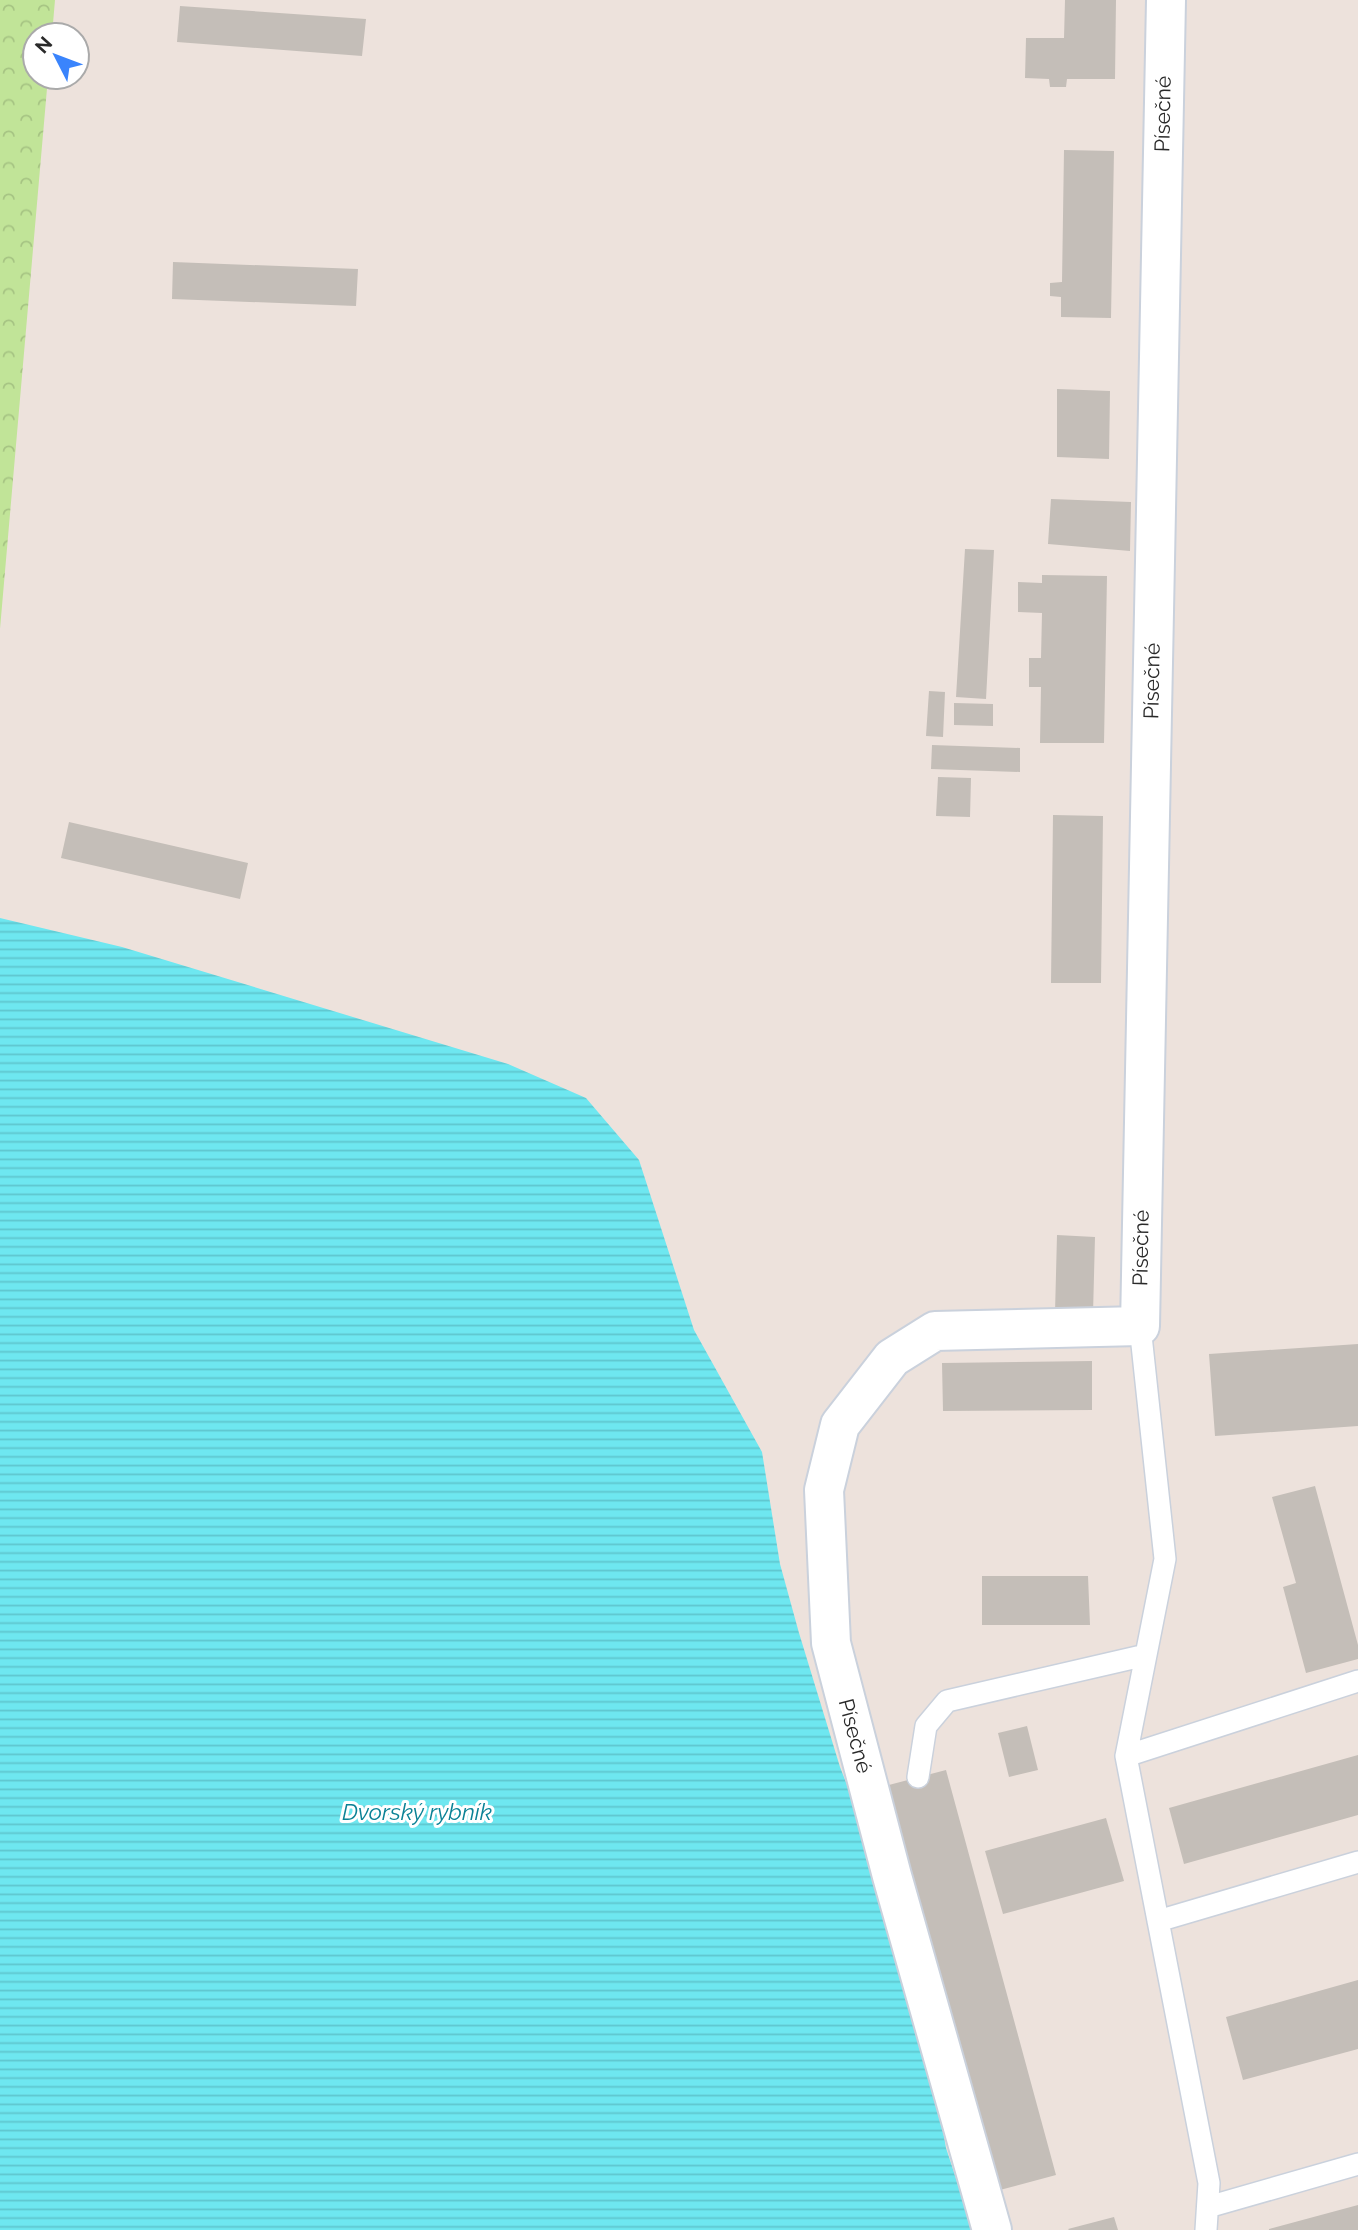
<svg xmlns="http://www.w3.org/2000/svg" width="1358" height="2230" viewBox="0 0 1358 2230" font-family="Raleway,sans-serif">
<defs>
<pattern id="forest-crowns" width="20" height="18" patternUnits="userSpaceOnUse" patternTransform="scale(1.75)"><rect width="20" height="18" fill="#c1e498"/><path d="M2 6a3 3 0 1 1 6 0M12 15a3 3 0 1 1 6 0" fill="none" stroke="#a6c483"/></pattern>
<pattern id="water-rules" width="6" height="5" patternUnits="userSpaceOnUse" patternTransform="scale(1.75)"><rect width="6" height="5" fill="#6ee7f0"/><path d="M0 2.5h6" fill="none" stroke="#5fc6ce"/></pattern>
</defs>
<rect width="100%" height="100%" fill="#ede2dc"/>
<path fill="url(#forest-crowns)" d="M0,0H55L52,35H35V77H48L0,629Z"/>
<path fill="url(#water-rules)" d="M0,918L122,947L508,1064L586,1098L639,1160L694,1330L762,1452L780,1564L799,1633L840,1767L911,1948L946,2148L973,2230H0Z"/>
<path fill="#c4beb8" d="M1065,0H1116L1115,79H1067L1066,87H1050L1049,79L1025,78L1026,38H1064Z
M180,6L366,19L362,56L177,42Z
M1064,150L1114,151L1111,318L1061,317V297L1050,296V283L1062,282Z
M173,262L358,269L356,306L172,299Z
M1057,389L1110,391L1109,459L1057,457Z
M1051,499L1131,502L1130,551L1048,544Z
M965,549L994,550L986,699L956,697Z
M1042,575L1107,576L1104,743H1040L1041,687H1029V658H1041L1042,613L1018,612V582L1042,583Z
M929,691L945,692L943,737L926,736Z
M954,703L993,704V726L954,725Z
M932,745L1020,748V772L931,769Z
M938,777L971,778L970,817L936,816Z
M1053,815L1103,816L1101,983H1051Z
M69,822L248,863L240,899L61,858Z
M1057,1235L1095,1237L1093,1314L1055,1313Z
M1358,1344V1426L1215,1436L1209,1354Z
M1092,1361V1410L943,1411L942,1363Z
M1315,1486L1358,1645V1659L1306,1673L1283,1587L1296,1583L1272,1497Z
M982,1576H1088L1090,1625H982Z
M1027,1726L1038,1770L1009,1777L998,1733Z
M1358,1755V1815L1184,1864L1169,1808Z
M946,1770L1056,2175L996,2191L885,1786Z
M1106,1818L1124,1881L1003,1914L985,1851Z
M1358,1980V2049L1243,2080L1226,2017Z
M1358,2205V2230H1269V2229Z
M1114,2217L1118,2230H1069L1068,2229Z"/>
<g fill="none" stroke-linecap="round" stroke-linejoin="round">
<defs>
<path id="lane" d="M1140,1326L1165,1559L1126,1756L1209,2183L1206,2230
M1126,1756L1358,1681
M918,1777L926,1726L947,1701L1146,1655
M1158,1921L1358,1862
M1208,2207L1358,2164"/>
<path id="street" d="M992,2230L892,1876L831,1643L824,1490L840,1425L892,1358L935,1331L1140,1326L1166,0"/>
</defs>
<use href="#lane" stroke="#cad1dc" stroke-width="24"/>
<use href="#street" stroke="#cad1dc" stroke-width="42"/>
<use href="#lane" stroke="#fff" stroke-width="21"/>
<use href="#street" stroke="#fff" stroke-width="38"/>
</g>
<g text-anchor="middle" stroke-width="6" stroke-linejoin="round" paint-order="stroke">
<g font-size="21" fill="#2a2a2a" stroke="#fff">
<text transform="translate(1163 114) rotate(-89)" y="7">Písečné</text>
<text transform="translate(1152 681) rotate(-89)" y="7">Písečné</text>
<text transform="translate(1141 1248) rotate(-89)" y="7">Písečné</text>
<text transform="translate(855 1736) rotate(75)" y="7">Písečné</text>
</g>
<g font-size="23" font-style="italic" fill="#0b8296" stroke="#fff">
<text x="417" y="1820">Dvorský rybník</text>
</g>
</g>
<g transform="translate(56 56) rotate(312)"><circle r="33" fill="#ffffff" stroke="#aaaaaa" stroke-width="2"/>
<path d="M0-5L12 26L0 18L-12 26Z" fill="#3a84fc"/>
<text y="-10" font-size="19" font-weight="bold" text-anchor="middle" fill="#2a2a2a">N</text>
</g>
</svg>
